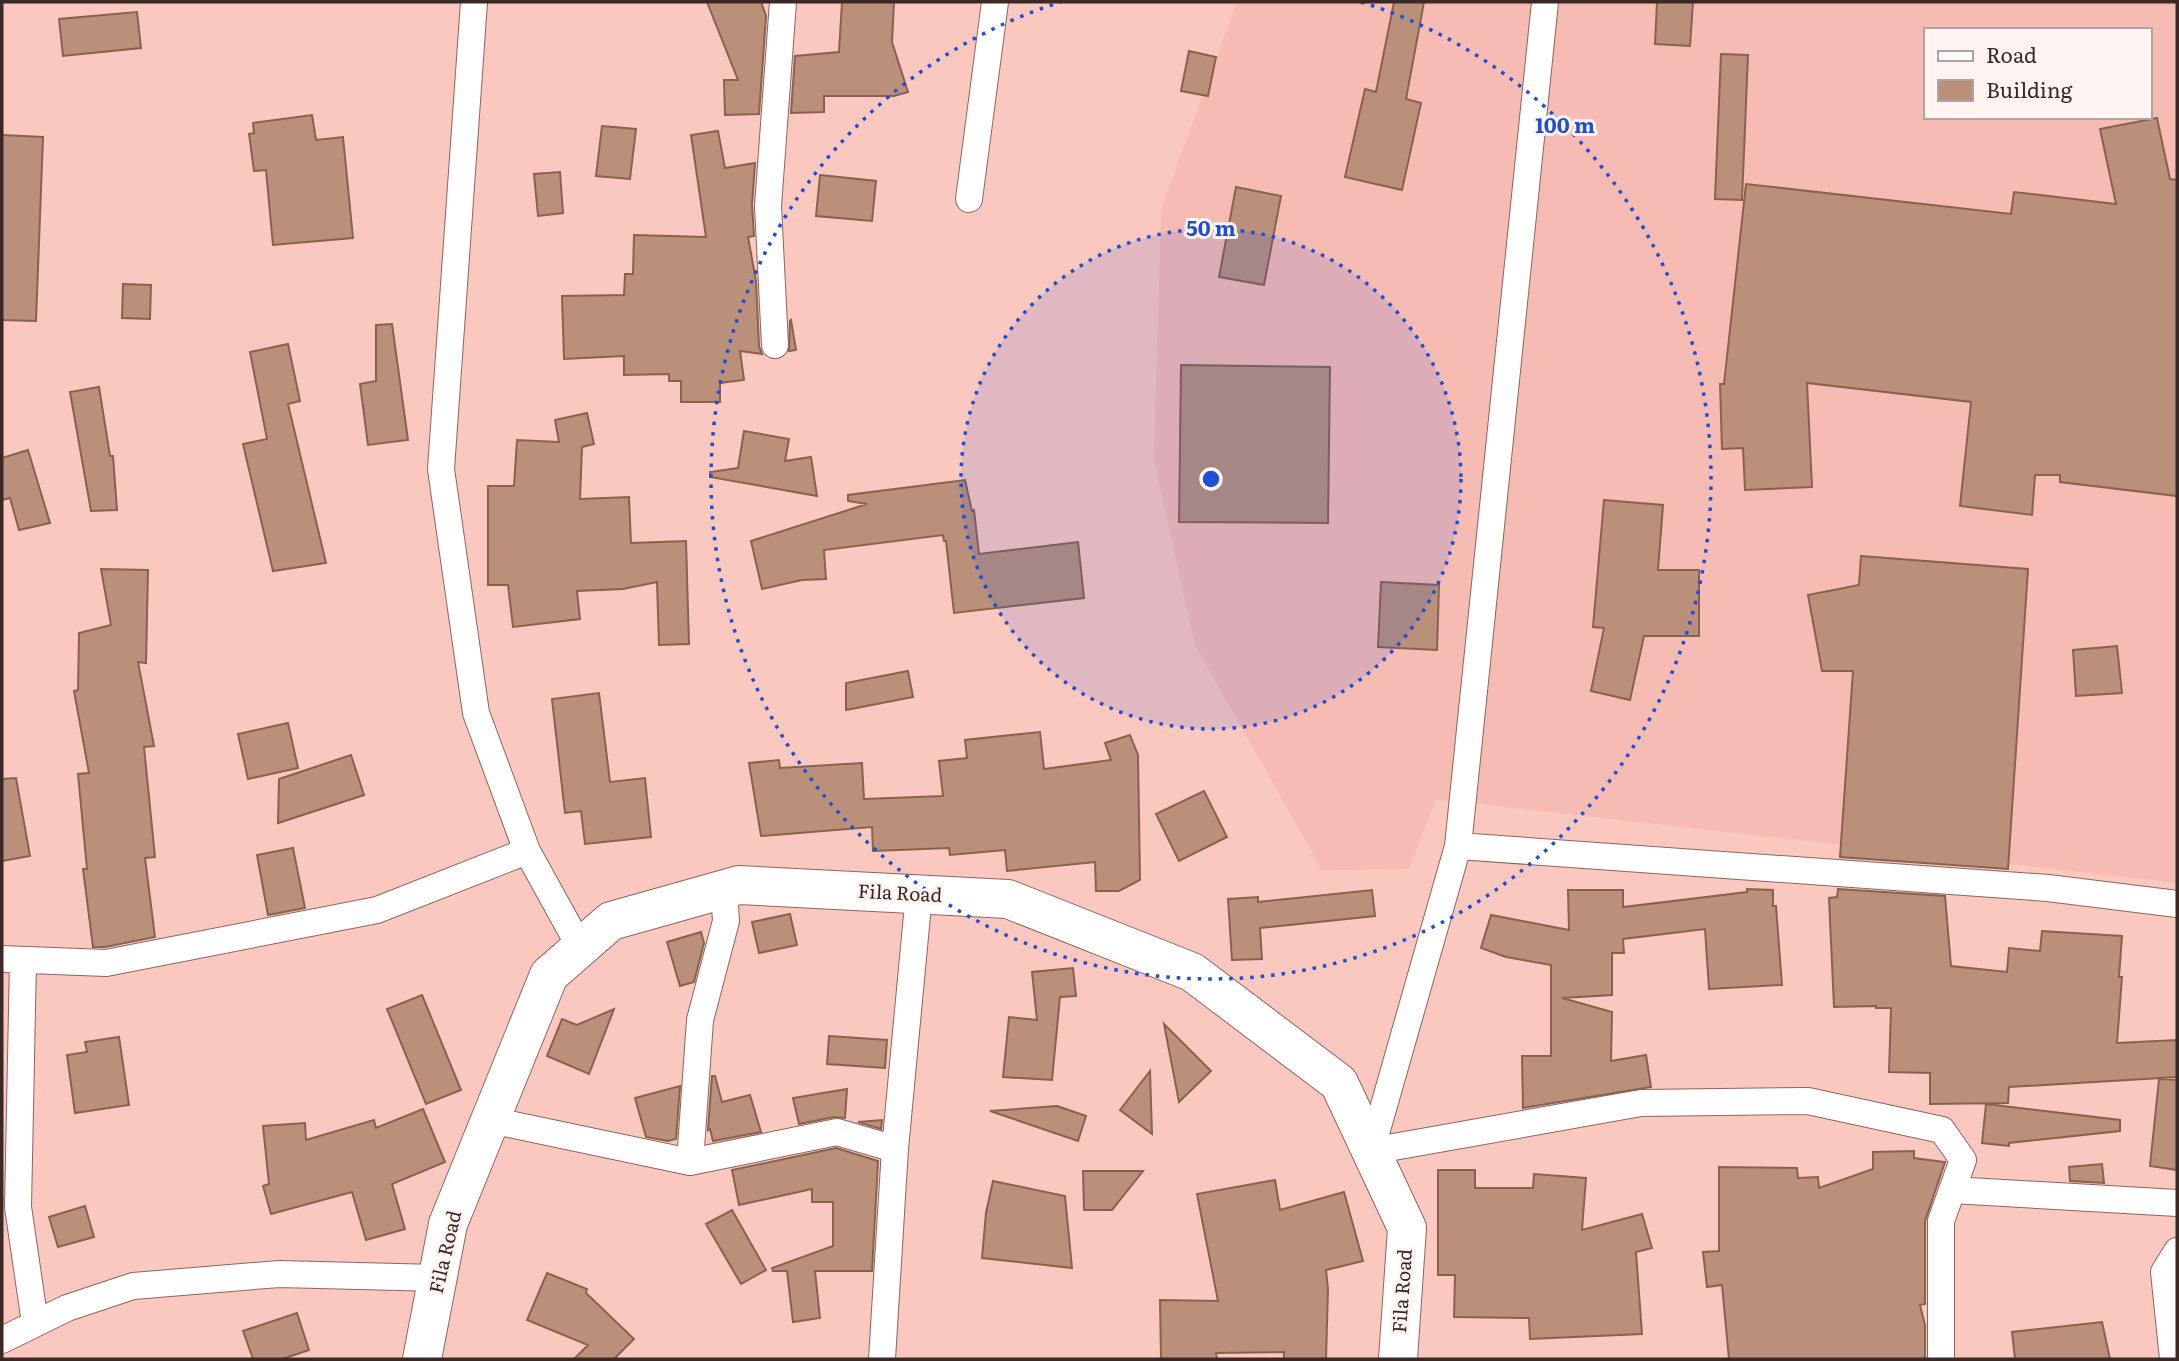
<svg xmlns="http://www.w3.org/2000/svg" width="2179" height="1361" viewBox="0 0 2179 1361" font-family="Literata,serif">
<rect width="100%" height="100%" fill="#fbc8c0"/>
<path fill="#f6bbb2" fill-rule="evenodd" d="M1237,2H2177V883L1436,799L1409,869L1322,870L1195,645L1154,460L1161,209ZM1925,30H2149V117H1925Z"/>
<path fill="#ba907a" stroke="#89624e" stroke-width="2" d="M707,2H761L766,16L759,114L725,115L724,80H738Z
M842,2H894L892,42L908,92L894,96H824V112L791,113L795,56L839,52Z
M1394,2H1424L1406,99L1421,103L1402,190L1345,177L1365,89L1376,92Z
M1657,2H1693L1690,46L1655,44Z
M137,12L141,48L63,56L59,19Z
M1189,51L1216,57L1208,96L1181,91Z
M1721,54L1748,55L1742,200L1715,199Z
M312,115L316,140L343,137L353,238L273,245L266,170L254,171L249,134L254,133L253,123Z
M2157,118L2170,179L2177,180V496L2060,482V475H2035L2032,515L1960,506L1971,402L1807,383L1812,487L1745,490L1743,448L1722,449L1720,384H1724L1746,184L2011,214L2014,192L2116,204L2100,129Z
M602,126L636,129L630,179L596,176Z
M718,131L725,168L755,163L752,205L754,236L748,237L756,281L759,346L762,354L740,351L744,380L720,383V402H681V381H669V374L624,375V356L564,359L562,296L624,295L625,274H633L634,235L706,237L691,135Z
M2,135L43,137L36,321L2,320Z
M560,172L563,213L538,216L534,174Z
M820,175L876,181L872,221L816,216Z
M1236,187L1281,196L1264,285L1219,277Z
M123,284L151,285L150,319L122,318Z
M791,320L796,350L789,351L790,321Z
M392,324L408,440L368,445L360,384L376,381V325Z
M288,344L300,401L288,404L326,563L273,571L243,444L267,439L250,352Z
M1181,365L1330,367L1328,523L1179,522Z
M99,387L110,456H113L117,510L91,511L70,392Z
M587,413L594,444L582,447L580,499L629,497L631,543L686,541L689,644L659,645L657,582L623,589L577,591L580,619L513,627L508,585H488V486H514L517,440L559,442L555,420Z
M744,431L789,439L785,461L811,457L817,496L710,477V472L738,468Z
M28,450L50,523L19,530L10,498L2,500V458Z
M965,480L972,511L974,510L979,554L1078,542L1084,598L954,613L946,541H944L943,535L824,550L826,579L802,580L762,589L751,541L867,504L848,501V495Z
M1604,500L1663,505L1658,570H1699V636H1644L1630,700L1591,691L1604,628L1593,627Z
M1861,556L2028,569L2008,869L1840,857L1853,671H1822L1808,595L1859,585Z
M101,569L148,570L146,663L138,662L154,746L144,747L155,857L145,858L155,937L105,947H93L83,869H87L78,774L89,773L74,691L78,690L79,633L111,625Z
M1381,582L1439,585L1437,650L1378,647Z
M2117,646L2122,693L2076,696L2073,650Z
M908,671L913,697L846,710V683Z
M599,693L610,782L645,778L651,837L585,844L581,811L565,813L552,699Z
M288,723L298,768L248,779L238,734Z
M1040,732L1044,769L1111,760L1105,743L1130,735L1138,755L1140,880L1119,891H1096L1095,862L1007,871L1005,850L950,855L949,848L873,851L872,827L761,836L749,763L779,760L780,768L862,763L864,799L943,796L939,761L967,758L965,740Z
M351,755L364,795L278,823L279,779Z
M16,778L30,856L2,861V779Z
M1204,791L1227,837L1179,861L1156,814Z
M293,848L305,908L268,915L257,855Z
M1747,889L1773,890V906H1776L1782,985L1709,989L1705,929L1623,939L1624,953H1612V995L1562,998L1612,1012L1611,1061L1646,1055L1651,1087L1523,1108L1522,1056H1551V965L1506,957L1481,948L1491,915L1569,930L1568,890H1623V907L1747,892Z
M1838,889L1945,896L1951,966L2007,972L2009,948L2040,951L2042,931L2122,936L2119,977H2122L2117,1043L2177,1040V1077L2009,1087L2008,1103L1930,1104V1073L1889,1072L1891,1008H1876V1006L1834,1007L1829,898L1837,897Z
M1372,890L1375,916L1260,928L1262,959L1232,960L1228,899L1258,897V902Z
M790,914L797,945L759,953L752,922Z
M701,932L704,943L694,982L680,986L667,942Z
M1073,968L1076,996L1060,997L1052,1080L1003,1077L1009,1017L1037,1020L1032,972Z
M422,995L461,1090L426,1104L387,1009Z
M614,1009L589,1074L547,1056L562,1019L577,1025Z
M1164,1024L1211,1071L1179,1102Z
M829,1036L887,1040L885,1068L827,1064Z
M119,1037L129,1105L75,1113L67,1055L87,1052L85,1042Z
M1150,1071L1152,1134L1120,1110Z
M712,1076H715L722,1102L750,1095L761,1132L713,1141L710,1129L708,1130Z
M2159,1079L2177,1080V1170L2150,1166Z
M680,1086L676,1139L668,1141L646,1137L635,1098Z
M847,1089L845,1118L834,1117L799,1124L793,1098Z
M1986,1104L2120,1120V1131L2009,1143V1146L1982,1143Z
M1057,1106L1086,1116L1078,1141L990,1111Z
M423,1109L445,1162L392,1184L405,1229L366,1240L352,1192L271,1214L263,1186L269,1184L263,1126L305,1123L306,1140L374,1120L376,1128Z
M882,1120L881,1129L858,1122Z
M836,1148L878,1161L872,1271H815L820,1318L793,1322L787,1271H773L772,1268L833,1246V1202H812V1189L739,1205L732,1170Z
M1914,1151V1158L1945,1162L1925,1221V1304L1920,1305L1925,1325V1359H1729L1722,1285L1707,1287L1703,1252L1719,1251V1167L1797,1168L1798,1178L1818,1177L1819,1188L1873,1169V1152Z
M2102,1164L2104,1183L2070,1181L2069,1167Z
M1438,1170H1475V1188H1533L1534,1174L1586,1178L1582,1230L1642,1214L1652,1248L1636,1252L1642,1334L1530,1339L1529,1318L1454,1317L1455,1275H1438Z
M1083,1171H1143L1112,1210H1084Z
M1275,1180L1280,1210L1344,1192L1363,1261L1326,1270L1328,1289L1326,1359H1284V1352L1216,1353L1217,1359H1161L1160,1300L1218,1301L1197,1194Z
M993,1181L1065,1196L1072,1268L982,1258L986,1213Z
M85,1206L94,1237L58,1247L49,1217Z
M732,1210L766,1270L741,1284L706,1224Z
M547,1273L587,1289L586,1293L634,1339L614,1359H574L588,1345L527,1320Z
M297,1313L309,1350L282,1359H253L243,1331Z
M2102,1322L2110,1359H2015L2012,1332Z"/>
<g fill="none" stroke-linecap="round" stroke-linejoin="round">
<defs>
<path id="street" d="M474,2L441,469L476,713L527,851L580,947
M1545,2L1458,846L1371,1151L1641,1103L1808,1101L1942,1130L1963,1160L1941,1221V1359
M969,199L995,2
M775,345L768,206L783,2
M1458,846L2048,888L2177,904
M2,959L106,963L377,910L527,851
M23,960L18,1207L35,1323
M490,1120L690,1162L837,1132L895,1149
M690,1162L700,1020L726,921L724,890
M1952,1190L2177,1203
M2,1340L67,1308L133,1286L279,1274L438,1278
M882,1359L895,1149L919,894
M2173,1359L2164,1272L2177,1251"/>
<path id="secondary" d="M422,1359L448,1224L549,975L611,921L739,885L1008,899L1192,972L1339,1083L1407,1228L1398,1359"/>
</defs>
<use href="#street" stroke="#90635c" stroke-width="28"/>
<use href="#secondary" stroke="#90635c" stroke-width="40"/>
<use href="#street" stroke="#fff" stroke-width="26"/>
<use href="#secondary" stroke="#fff" stroke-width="38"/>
</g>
<circle cx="1211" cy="479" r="250" fill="#1d4ed8" fill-opacity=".12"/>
<g fill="none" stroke="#1d4ed8" stroke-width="3.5" stroke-dasharray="3.5 7">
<circle cx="1211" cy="479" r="250"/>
<path d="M1361 2A500 500 0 1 1 1061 2"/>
</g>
<g text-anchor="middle" stroke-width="6" stroke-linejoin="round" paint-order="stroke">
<g font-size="19" fill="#3c2926" stroke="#fff4f2">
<text transform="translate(900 893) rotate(3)" y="7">Fila Road</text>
<text transform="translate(445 1252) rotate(-77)" y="7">Fila Road</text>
<text transform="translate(1402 1291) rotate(-86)" y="7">Fila Road</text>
</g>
</g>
<circle cx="1211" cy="479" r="10" fill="#1d4ed8" stroke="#fff4f2" stroke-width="3.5"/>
<g font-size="21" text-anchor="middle" font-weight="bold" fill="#1d4ed8" stroke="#fff4f2" stroke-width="6" stroke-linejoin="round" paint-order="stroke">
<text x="1565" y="133">100 m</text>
<text x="1211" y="236">50 m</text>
</g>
<rect width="2179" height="1361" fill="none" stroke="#3c2926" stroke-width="7"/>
<rect x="1924" y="28" width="228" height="91" fill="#fff4f2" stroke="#b1a3a0" stroke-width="2"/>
<rect x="1938" y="51" width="35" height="10" fill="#ffffff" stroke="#b1a3a0" stroke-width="2"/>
<text x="1986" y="63" font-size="21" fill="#3c2926">Road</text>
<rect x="1938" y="80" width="35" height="21" fill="#ba907a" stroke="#b1a3a0" stroke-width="2"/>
<text x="1986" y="98" font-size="21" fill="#3c2926">Building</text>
</svg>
